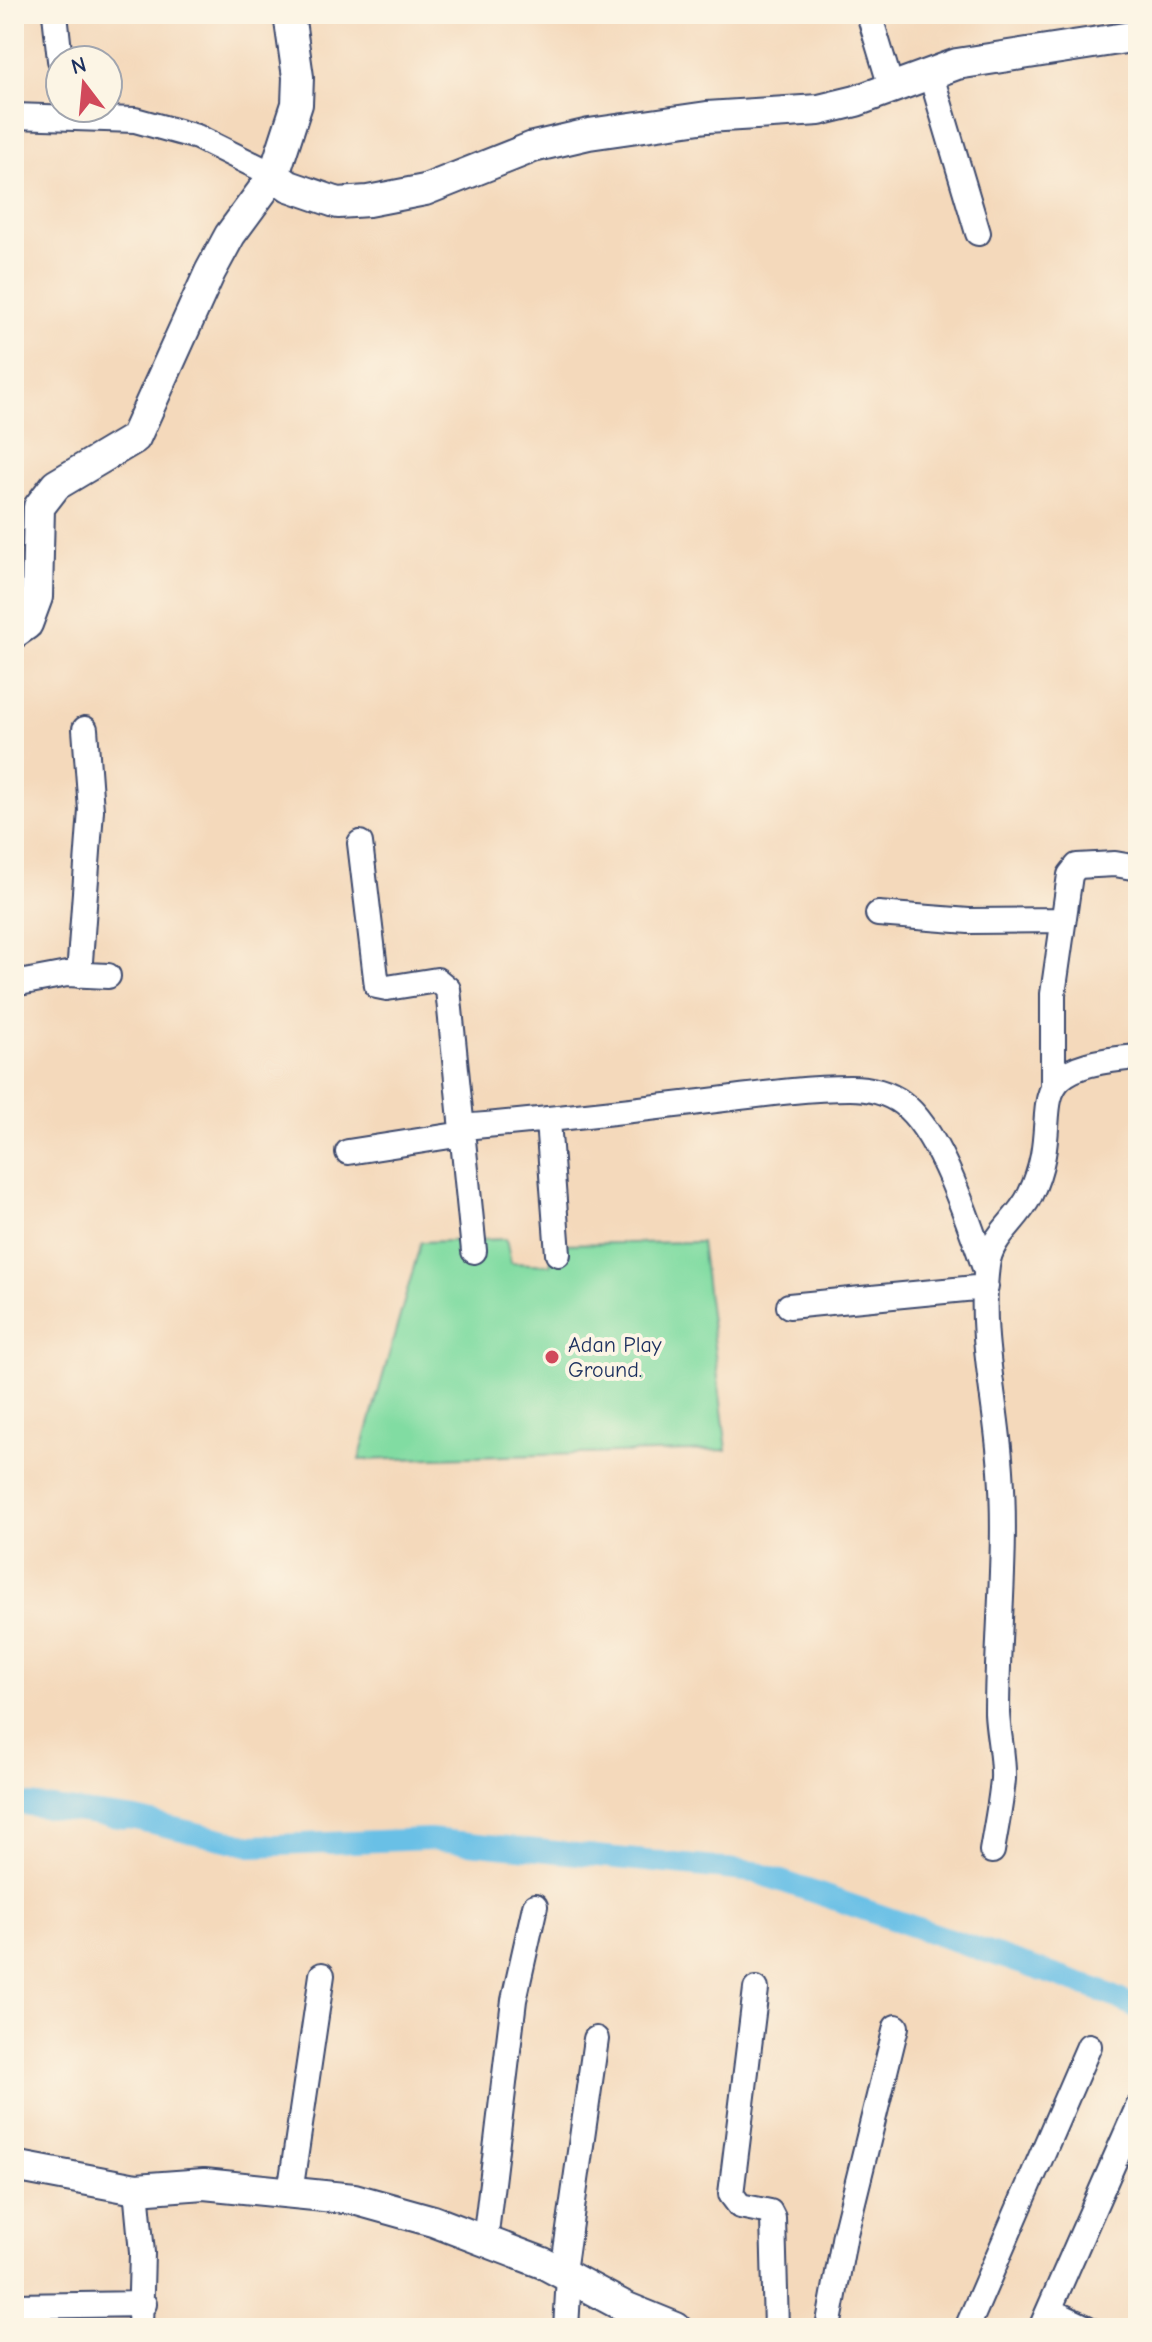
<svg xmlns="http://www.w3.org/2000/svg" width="1152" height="2342" viewBox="0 0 1152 2342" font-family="'Comic Neue',sans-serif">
<rect width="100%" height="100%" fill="#fcf5e5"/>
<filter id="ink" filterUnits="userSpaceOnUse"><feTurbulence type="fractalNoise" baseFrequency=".0125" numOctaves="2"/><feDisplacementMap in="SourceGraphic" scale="16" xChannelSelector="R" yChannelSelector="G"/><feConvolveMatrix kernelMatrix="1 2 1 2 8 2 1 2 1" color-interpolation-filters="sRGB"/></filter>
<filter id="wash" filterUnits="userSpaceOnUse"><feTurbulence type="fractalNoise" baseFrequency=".006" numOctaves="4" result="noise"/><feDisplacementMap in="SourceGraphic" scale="32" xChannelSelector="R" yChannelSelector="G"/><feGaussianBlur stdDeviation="1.8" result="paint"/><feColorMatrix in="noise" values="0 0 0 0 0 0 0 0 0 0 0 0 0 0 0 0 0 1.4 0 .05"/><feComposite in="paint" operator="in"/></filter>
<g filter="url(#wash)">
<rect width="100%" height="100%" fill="#f4d9bb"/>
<path fill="#81dca2" stroke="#4e8680" stroke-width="2" d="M506,1239L511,1263L550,1265L555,1244L701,1242L727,1450L359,1460L421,1242Z"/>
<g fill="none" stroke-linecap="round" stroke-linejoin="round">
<path stroke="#69c0e6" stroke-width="22" d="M14,1803L135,1819L252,1846L429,1839L755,1872L1101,1991L1138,2008"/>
</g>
</g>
<g filter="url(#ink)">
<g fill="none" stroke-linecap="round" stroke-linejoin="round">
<defs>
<path id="minor" d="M55,14L60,60
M869,14L891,87
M930,72L978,233
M14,116L135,120L197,137L274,175
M360,843L377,986L387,988L437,980L448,989L474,1251
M878,914L969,921L1063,920
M79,975L91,810L85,729
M14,984L67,974L108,976
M1053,1086V994L1070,875L1077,866L1115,864L1138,868
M548,1121L558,1254
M462,1127C539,1121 615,1112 692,1103C744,1097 798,1088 850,1088C868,1088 887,1092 902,1103C941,1132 969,1225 986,1271
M348,1152L463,1134
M789,1306L986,1287
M992,1851C996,1827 1001,1803 1003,1779C1004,1757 998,1735 997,1713C997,1632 1007,1552 1001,1471C997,1404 978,1333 987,1266C991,1235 1017,1222 1030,1195C1070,1113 1005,1067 1138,1057
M756,1989L731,2194L740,2206L770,2212L773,2218L776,2328
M136,2189L142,2253L140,2328
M290,2193L322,1975
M485,2241L514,2000L535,1906
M563,2272L596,2039
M14,2306L144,2304
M1049,2310L1087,2328
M566,2328L569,2276
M828,2328L845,2234L896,2027
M967,2328L1089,2046
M1041,2328L1138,2107"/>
<path id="tertiary" d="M274,175L289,186L338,203L368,201L425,190L533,147L589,134L707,117L819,110L856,101L957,64L1138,36
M14,633L27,624L37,597L39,507L56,485L135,438L210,272L230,235L274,175L297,104L298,77L289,14
M14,2166L136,2189L204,2184L354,2199L433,2221L543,2263L627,2308L676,2328"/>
</defs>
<use href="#minor" stroke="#3c486c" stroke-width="28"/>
<use href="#tertiary" stroke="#3c486c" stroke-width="34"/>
<use href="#minor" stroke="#fff" stroke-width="24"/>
<use href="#tertiary" stroke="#fff" stroke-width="30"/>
</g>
</g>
<circle fill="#d1495b" stroke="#fcf5e5" stroke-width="3" cx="552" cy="1357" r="8"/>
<g text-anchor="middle" stroke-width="8" stroke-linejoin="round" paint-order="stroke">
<g font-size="22" fill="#1b2f5e" stroke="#fcf5e5" text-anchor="start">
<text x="568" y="1352">Adan Play<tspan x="568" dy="25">Ground.</tspan></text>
</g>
</g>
<rect width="1152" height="2342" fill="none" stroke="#fcf5e5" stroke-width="48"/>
<g transform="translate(84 84) rotate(344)"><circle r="38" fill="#fcf5e5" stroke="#a2a6af" stroke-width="2"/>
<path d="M0-6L14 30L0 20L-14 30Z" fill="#d1495b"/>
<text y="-12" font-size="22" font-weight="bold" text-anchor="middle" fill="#1b2f5e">N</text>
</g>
</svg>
